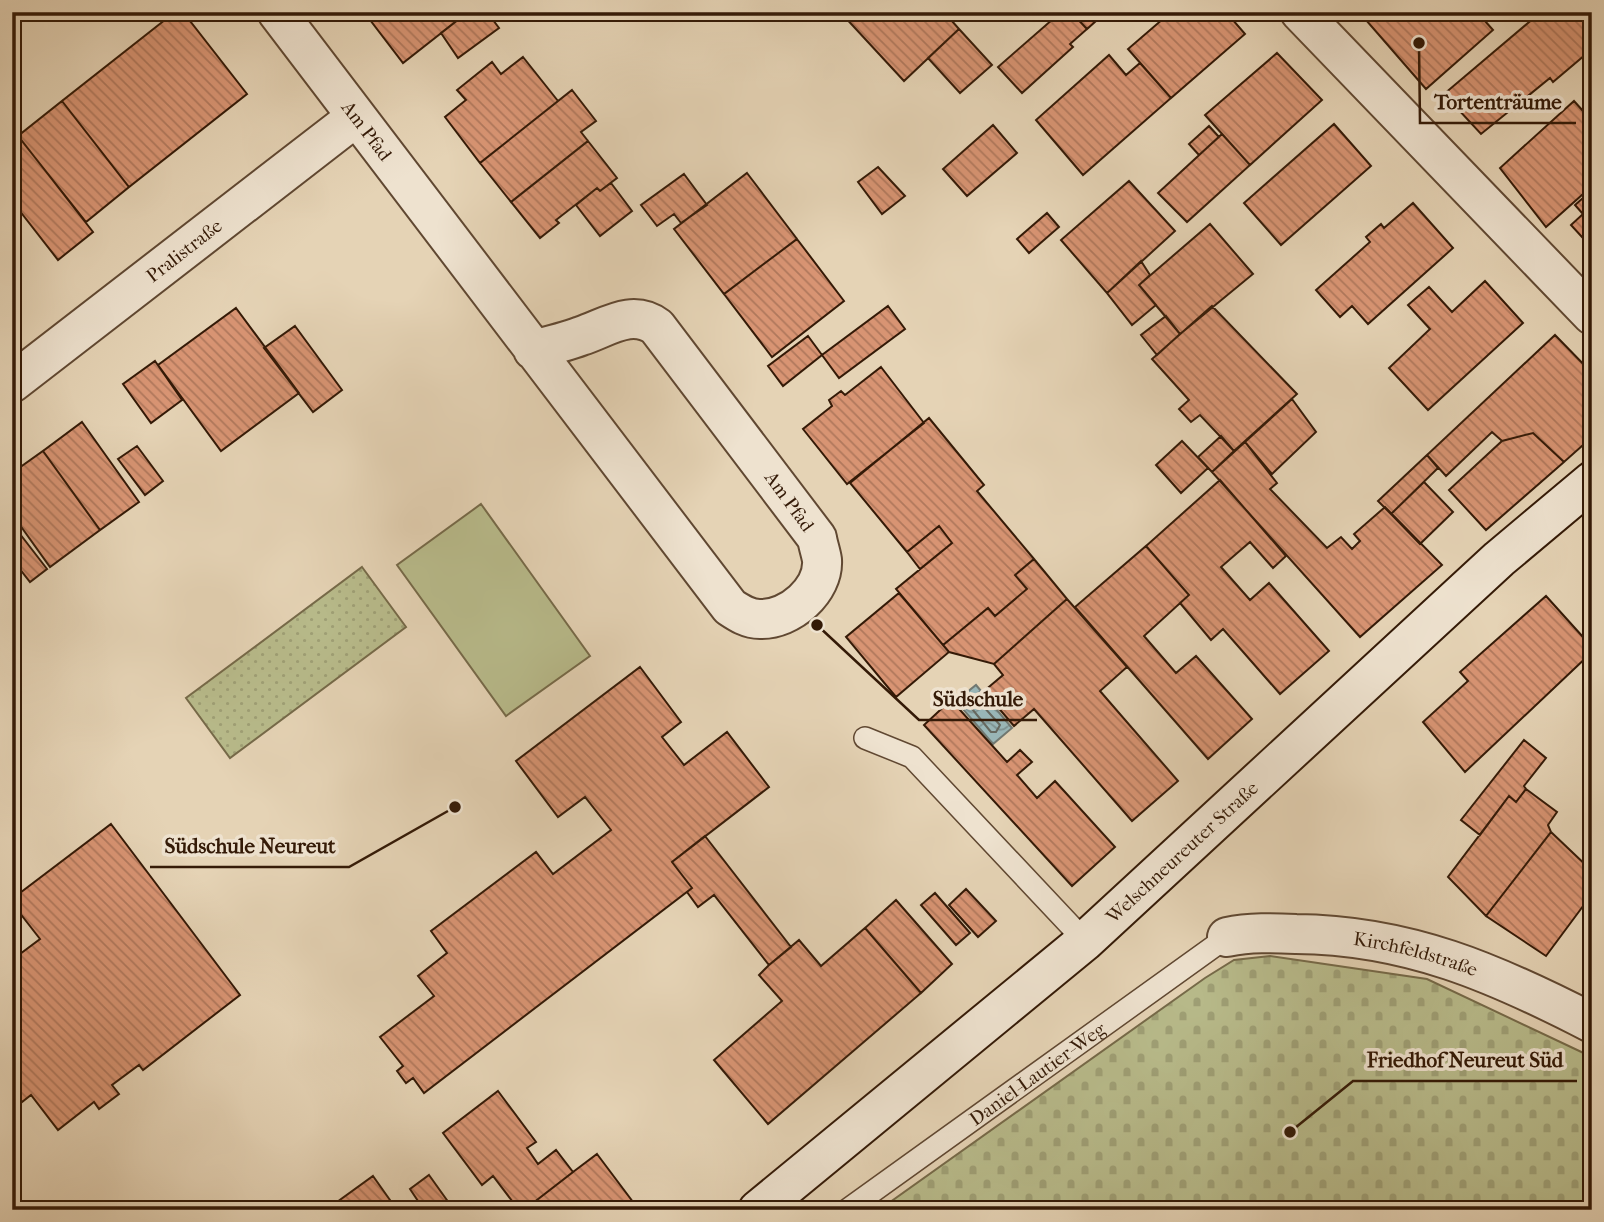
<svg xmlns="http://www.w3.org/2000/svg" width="1604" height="1222" viewBox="0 0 1604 1222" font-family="'IM FELL French Canon',serif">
<defs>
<pattern id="green-dots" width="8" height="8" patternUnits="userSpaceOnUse" patternTransform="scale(1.75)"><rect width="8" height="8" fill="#b8bb8b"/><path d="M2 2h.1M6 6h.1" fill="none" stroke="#9fa076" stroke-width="1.8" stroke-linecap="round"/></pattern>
<pattern id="cemetery-stones" width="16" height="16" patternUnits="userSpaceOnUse" patternTransform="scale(1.75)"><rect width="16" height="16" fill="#b8bb8b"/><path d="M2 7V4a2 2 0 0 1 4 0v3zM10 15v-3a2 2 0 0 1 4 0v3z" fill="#9fa076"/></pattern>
<pattern id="water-waves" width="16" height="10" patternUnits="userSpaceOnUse" patternTransform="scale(1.75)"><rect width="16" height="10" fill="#99b6b7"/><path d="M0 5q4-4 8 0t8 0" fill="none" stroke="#7e9393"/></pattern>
<pattern id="building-back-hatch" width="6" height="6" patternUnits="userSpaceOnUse" patternTransform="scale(1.75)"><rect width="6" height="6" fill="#d89473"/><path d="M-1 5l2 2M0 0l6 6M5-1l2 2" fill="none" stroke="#b0785c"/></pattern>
</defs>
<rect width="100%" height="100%" fill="#e5d3b5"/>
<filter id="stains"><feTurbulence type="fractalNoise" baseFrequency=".00286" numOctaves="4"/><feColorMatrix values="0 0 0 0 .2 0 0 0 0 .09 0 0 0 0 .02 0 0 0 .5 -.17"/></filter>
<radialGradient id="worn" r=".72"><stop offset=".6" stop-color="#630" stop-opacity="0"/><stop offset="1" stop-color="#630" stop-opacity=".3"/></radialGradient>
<path fill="url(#green-dots)" stroke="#766a49" stroke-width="2" d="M362,567L406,627L230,758L186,698Z"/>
<path fill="url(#cemetery-stones)" stroke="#766a49" stroke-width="2" d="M1270,956L1427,979L1592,1057V1207L1588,1210H879L1205,978L1234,960Z"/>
<path fill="#b8bb8b" stroke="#766a49" stroke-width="2" d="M481,504L590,656L506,716L397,565Z"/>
<path fill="url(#water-waves)" stroke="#717871" stroke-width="2" d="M976,685L1012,728L993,744L956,701Z"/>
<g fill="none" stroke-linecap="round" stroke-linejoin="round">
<path stroke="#66685f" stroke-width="2" d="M974,696L1000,725L996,732H991L968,704Z"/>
</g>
<path fill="url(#building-back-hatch)" stroke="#341a07" stroke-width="2" d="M175,12H183L247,94L129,187L62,101Z
M364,12H468L403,63Z
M468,12H487L499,28L458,58L441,33Z
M844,12H944L959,29L904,81L842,14Z
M1061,12H1071L1087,29L1070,44L1073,47L1022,93L998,67Z
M1071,12H1106L1087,29Z
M1171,12H1226L1245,34L1171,98L1128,49Z
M1359,12H1477L1493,30L1426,89Z
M1541,12H1591L1592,49L1553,82L1550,78L1481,134L1444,94Z
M959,29L992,65L960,93L928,58Z
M1277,53L1322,100L1250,165L1205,115Z
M1109,55L1126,75L1140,63L1171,98L1083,175L1036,120Z
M523,57L558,101L480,163L445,117L466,100L457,90L492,62L501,74Z
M572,90L596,121L581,132L588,141L511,202L480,163Z
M62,101L129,187L86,222L18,136Z
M1574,101L1592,121V186L1546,227L1500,168Z
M1334,124L1371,166L1281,245L1244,203Z
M993,125L1017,153L967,196L943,169Z
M1209,126L1219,137L1199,155L1189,144Z
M12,128L93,232L58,260L12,201Z
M1222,134L1250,165L1187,222L1158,193Z
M588,141L617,178L600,191L597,188L556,220L559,223L540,238L511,202Z
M878,167L905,196L882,214L858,182Z
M747,173L797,239L724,294L674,229Z
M684,174L707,205L681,223L674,214L657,226L641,205Z
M1129,181L1175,231L1107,293L1061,240Z
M611,183L632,211L600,236L576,205L597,188L600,191Z
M1592,190V248L1571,225L1583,214L1575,205Z
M1413,203L1453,248L1368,324L1352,306L1340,317L1316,290L1370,242L1366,237L1381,224L1384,228Z
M1047,213L1059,227L1029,253L1017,239Z
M1210,224L1253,274L1180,334L1139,285Z
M797,239L844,301L772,357L724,294Z
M1141,261L1150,275L1139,285L1156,305L1132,325L1107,293Z
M1485,281L1523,323L1428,410L1389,368L1430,329L1408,305L1429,287L1452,312Z
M888,306L905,329L839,378L822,355Z
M1212,306L1297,394L1234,451L1200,415L1191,422L1179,409L1189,400L1152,359Z
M236,308L299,393L221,451L158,365Z
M1166,316L1180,334L1157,355L1141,335Z
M295,326L342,390L313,412L264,348Z
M1555,335L1592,373V437L1564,462L1533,433L1502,441L1492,432L1446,476L1427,455Z
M808,336L822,355L783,386L768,366Z
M155,361L182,400L151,423L123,384Z
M881,367L924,423L847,484L803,429L832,406L829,400L841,391L845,395Z
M1292,399L1316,432L1272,474L1245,442Z
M929,418L984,485L977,491L1034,559L1015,575L1027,589L995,616L988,608L943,645L896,589L952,543L939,526L907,552L850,483Z
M82,422L139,502L100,530L43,451Z
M1533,433L1564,462L1486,530L1449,490L1502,441Z
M1221,436L1234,451L1212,472L1198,457Z
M1182,441L1208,468L1181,493L1156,465Z
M1245,442L1277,483L1270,489L1327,548L1341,537L1352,549L1360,541L1354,534L1385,507L1442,565L1360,637L1212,472Z
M137,446L163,481L145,495L118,459Z
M43,451L100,530L50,567L12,514V473Z
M1427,455L1438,468L1391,514L1378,501Z
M1220,480L1286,556L1273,568L1250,542L1221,567L1250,600L1269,583L1329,651L1280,694L1223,629L1211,640L1180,603L1189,595L1146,546Z
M1424,482L1453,512L1420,544L1391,514Z
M939,526L952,543L920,569L907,552Z
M20,534L47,569L30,582L12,559V540Z
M1146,546L1189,595L1144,636L1176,673L1196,656L1252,719L1208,759L1075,607Z
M1034,559L1067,599L994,664L949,652L943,645L988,608L995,616L1027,589L1015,575Z
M899,593L949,652L896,697L846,637Z
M1546,596L1592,647V652L1465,772L1423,722L1468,681L1460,672Z
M1067,599L1127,667L1100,691L1178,781L1132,821L1034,709L1014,726L984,691L1003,675L994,664Z
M640,667L681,722L662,737L684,765L727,732L769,787L672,862L692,888L424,1093L413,1078L406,1083L397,1071L403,1066L380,1037L434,996L418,976L447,953L431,931L536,852L553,874L611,830L585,797L558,817L516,761Z
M951,700L1007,762L1020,750L1032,762L1017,775L1037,798L1055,781L1115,847L1072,886L924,725Z
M1524,740L1546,758L1524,786L1526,789L1516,802L1509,796L1480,835L1461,820Z
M1526,789L1557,812L1548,825L1551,832L1486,916L1448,877L1509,796L1516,802Z
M111,824L240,995L143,1070L139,1065L112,1085L119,1094L99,1109L94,1102L58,1130L31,1095L22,1102L12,1088V960L40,939L12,903V899Z
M1551,832L1592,871V894L1546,956L1486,916Z
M705,836L791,947L769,965L714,895L698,907L687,892L692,888L672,862Z
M966,889L996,921L978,937L949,905Z
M935,893L970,933L956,945L921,905Z
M896,900L952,964L921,993L865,928Z
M865,928L921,993L768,1124L714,1060L782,1001L759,975L769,965L799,940L821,966Z
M498,1091L536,1142L527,1148L538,1164L556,1150L573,1172L524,1210H519L493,1176L482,1185L443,1133Z
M597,1154L639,1210H524L573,1172Z
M429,1175L454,1210H413L420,1204L410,1189Z
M373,1176L397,1210H326Z"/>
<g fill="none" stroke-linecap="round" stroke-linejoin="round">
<defs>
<g id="lane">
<path d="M865,738L912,757L1085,941"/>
<path id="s1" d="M847,1210L1227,937"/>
</g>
<g id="street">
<path id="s2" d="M277,12L730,607C739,613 748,619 760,619C790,620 824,590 822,560C821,553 818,545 817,538L657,327C632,308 606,328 581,336C565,342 549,346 533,350"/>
<path d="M1300,12L1592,315"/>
<path id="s3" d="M12,383L356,117"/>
<path id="s4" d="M1227,937C1250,932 1273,933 1296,934C1408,935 1495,973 1592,1023"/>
</g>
<g id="secondary">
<path id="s5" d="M758,1210L1085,941L1499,559L1592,481"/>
</g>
</defs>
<use href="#lane" stroke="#604832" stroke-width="24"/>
<use href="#street" stroke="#604832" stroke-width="42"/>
<use href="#secondary" stroke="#341a07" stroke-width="42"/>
<use href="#lane" stroke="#eee2cf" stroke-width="21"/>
<use href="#street" stroke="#eee2cf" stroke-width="38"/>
<use href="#secondary" stroke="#eee2cf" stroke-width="38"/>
</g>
<g text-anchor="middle" stroke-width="7" stroke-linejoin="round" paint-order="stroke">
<g font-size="19" fill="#341a07" stroke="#eee2cf">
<text dy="7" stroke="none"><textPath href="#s2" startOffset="149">Am Pfad</textPath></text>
<text dy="7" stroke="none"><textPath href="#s3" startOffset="217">Pralistraße</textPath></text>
<text transform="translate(790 501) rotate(54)" y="7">Am Pfad</text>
<text dy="7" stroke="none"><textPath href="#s5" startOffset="555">Welschneureuter Straße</textPath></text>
<text dy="7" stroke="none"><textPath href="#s4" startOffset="191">Kirchfeldstraße</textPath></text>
<text dy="7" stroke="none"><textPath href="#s1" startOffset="234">Daniel-Lautier-Weg</textPath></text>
</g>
</g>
<path fill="none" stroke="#341a07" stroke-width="2.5" d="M1419 43L1420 123H1576M817 625L919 720H1037M455 807L349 867H150M1290 1132L1353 1081H1577"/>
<g fill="#341a07" stroke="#eee2cf" stroke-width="2.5">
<circle cx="1419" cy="43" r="7"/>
<circle cx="817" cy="625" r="7"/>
<circle cx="455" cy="807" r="7"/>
<circle cx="1290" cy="1132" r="7"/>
</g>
<g font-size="21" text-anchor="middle" font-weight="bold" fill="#341a07" stroke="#eee2cf" stroke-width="7" stroke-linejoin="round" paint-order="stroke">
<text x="1498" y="109">Tortenträume</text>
<text x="978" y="706">Südschule</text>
<text x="250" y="853">Südschule Neureut</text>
<text x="1465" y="1067">Friedhof Neureut Süd</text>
</g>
<rect width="1604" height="1222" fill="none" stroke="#e5d3b5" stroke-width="42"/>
<rect x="14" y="14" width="1576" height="1194" fill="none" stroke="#341a07" stroke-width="3.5"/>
<rect x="21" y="21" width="1562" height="1180" fill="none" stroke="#341a07" stroke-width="2"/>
<rect width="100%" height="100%" filter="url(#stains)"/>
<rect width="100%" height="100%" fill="url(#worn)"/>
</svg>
